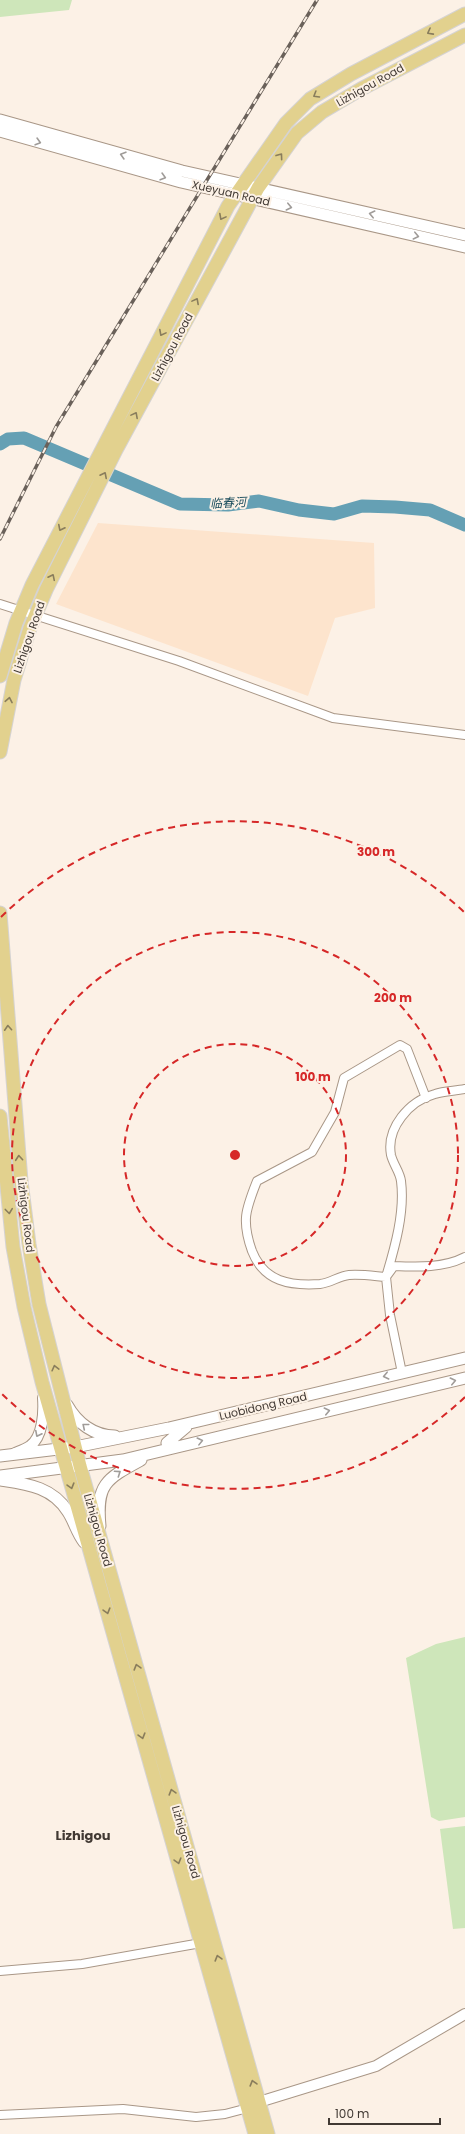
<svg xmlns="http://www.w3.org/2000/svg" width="465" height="2134" viewBox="0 0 465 2134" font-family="Poppins,'Noto Sans SC',sans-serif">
<rect width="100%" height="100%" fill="#fcf1e6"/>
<path fill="#fde4cd" d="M98,523L374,543L375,608L335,618L308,696L56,604Z"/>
<path fill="#cee6ba" d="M0,0H72L69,10L0,17Z
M465,1637V1817L439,1821L431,1817L406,1658L436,1644Z
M465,1826V1928L453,1929L440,1829Z"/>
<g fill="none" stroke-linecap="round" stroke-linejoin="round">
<path stroke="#65a0b4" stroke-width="13" d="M0,444L8,439L24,438L180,504L228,505L259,501L299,510L334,514L362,506L395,507L430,510L465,525"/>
<defs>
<path id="minor" d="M0,604L179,661L333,718L465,735
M426,1098L407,1049L400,1045L344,1078L335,1112L312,1152L257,1181C246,1209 241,1220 252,1251C264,1282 290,1286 320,1284C330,1283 339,1276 349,1275C361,1274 374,1276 386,1277C395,1247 405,1212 401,1181C400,1172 393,1164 391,1155C386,1128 409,1101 435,1094C444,1091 455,1091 465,1089
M402,1373L390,1315L386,1277L394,1266C418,1267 444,1268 465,1257
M0,1971L82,1964L201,1943
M0,2115L123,2109L196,2117L225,2114L248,2108"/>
<path id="tertiary" d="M15,1453C20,1451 26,1449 30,1446C43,1437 44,1412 43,1398
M259,2102L376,2066L465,2014"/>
<path id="secondary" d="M0,120L182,171L465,235
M0,131L181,182L465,247
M67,1405C77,1423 94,1436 115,1436
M175,1447H168L167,1443L186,1427
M0,1456L75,1447L169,1428L465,1358
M0,1476L123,1460L465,1378
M1,1480C27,1484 53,1487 68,1512C74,1521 77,1533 84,1542
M100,1526C96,1484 106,1479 141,1460"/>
<path id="primary" d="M0,676L16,623L32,585L228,206L286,123L310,99L351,74L465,14
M0,752L14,680L30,628L46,590L116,450L258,188L297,133L322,112L361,89L465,35
M0,913L21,1181L29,1244L39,1304L80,1466L268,2134
M0,1116L13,1247L24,1307L42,1382L255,2134"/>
</defs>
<use href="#minor" stroke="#a99787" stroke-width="10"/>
<use href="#tertiary" stroke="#a99787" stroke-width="12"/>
<use href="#secondary" stroke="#a99787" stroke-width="13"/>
<use href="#primary" stroke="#d5d3d2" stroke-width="15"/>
<use href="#minor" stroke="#fff" stroke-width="8"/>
<use href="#tertiary" stroke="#fff" stroke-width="10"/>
<use href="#secondary" stroke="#fff" stroke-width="11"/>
<use href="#primary" stroke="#e2d18e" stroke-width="13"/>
<defs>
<path id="rail" d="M0,539L56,427L317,0"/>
</defs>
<use href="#rail" stroke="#6a615a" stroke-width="3.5"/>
<use href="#rail" stroke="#fcf1e6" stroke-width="2" stroke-dasharray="6" stroke-linecap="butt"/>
</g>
<defs><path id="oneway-chevron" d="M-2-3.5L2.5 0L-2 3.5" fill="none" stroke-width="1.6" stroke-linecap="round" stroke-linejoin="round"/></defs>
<g stroke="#897d5c">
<use href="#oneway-chevron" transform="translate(430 32) rotate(152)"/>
<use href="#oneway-chevron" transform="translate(316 95) rotate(149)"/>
<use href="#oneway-chevron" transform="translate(280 156) rotate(-54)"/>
<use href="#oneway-chevron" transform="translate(222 217) rotate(118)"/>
<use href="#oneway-chevron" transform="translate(196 301) rotate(-62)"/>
<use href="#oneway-chevron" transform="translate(162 333) rotate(118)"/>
<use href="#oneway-chevron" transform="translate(135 415) rotate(-62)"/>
<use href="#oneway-chevron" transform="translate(104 475) rotate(-63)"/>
<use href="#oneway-chevron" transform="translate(61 528) rotate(117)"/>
<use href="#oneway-chevron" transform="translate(52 577) rotate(-64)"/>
<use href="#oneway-chevron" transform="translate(9 700) rotate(-79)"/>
<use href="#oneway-chevron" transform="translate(8 1028) rotate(-94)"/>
<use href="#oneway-chevron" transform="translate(19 1158) rotate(-95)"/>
<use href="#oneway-chevron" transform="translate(9 1211) rotate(83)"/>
<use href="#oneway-chevron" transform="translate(55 1368) rotate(-104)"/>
<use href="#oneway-chevron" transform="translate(71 1486) rotate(74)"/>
<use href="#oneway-chevron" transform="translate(107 1611) rotate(74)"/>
<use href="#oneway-chevron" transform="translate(137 1667) rotate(-106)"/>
<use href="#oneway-chevron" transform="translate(142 1736) rotate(74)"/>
<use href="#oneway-chevron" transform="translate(172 1792) rotate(-106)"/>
<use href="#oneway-chevron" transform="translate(178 1861) rotate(74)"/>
<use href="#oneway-chevron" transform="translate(218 1958) rotate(-106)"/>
<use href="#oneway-chevron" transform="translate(253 2083) rotate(-106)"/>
</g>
<g stroke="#a09c99">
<use href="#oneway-chevron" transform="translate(38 142) rotate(16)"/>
<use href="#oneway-chevron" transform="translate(123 155) rotate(-164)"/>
<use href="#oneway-chevron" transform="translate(163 177) rotate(16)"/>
<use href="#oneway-chevron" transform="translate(289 207) rotate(13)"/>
<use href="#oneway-chevron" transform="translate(372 214) rotate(-167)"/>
<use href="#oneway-chevron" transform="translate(416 236) rotate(13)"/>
<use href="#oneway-chevron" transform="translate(386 1376) rotate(167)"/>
<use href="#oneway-chevron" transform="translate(453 1381) rotate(-13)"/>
<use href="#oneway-chevron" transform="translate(327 1411) rotate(-13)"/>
<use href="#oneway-chevron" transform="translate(85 1426) rotate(-141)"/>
<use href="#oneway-chevron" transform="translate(38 1434) rotate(117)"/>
<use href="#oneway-chevron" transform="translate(200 1441) rotate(-14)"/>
<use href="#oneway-chevron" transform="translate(118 1473) rotate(-34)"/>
</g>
<g fill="none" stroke="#d62828" stroke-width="2" stroke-dasharray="7 5">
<circle cx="235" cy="1155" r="111"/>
<circle cx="235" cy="1155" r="223"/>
<path d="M465 1397A334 334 0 0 1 1 1393M1 917A334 334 0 0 1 465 913"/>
</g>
<g text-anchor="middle" stroke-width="4" stroke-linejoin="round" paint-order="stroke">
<g font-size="11" fill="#413933" stroke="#fcf1e6">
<text transform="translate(370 85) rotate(-29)" y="4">Lizhigou Road</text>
<text transform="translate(231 193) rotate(13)" y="4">Xueyuan Road</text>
<text transform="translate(172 347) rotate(-62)" y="4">Lizhigou Road</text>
<text transform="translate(29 637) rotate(-71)" y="4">Lizhigou Road</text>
<text transform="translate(26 1215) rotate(83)" y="4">Lizhigou Road</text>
<text transform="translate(263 1406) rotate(-13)" y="4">Luobidong Road</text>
<text transform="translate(98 1530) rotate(74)" y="4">Lizhigou Road</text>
<text transform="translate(186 1842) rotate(74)" y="4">Lizhigou Road</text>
</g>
<g font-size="12" font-style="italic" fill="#1a4c5c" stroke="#fcf1e6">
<text transform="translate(228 503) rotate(-3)" y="4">临春河</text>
</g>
<g font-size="13" font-weight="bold" fill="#413933" stroke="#fcf1e6">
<text x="83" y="1840">Lizhigou</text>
</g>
</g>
<circle cx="235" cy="1155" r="6" fill="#d62828" stroke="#fcf1e6" stroke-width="2"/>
<g font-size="12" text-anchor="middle" font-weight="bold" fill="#d62828" stroke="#fcf1e6" stroke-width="4" stroke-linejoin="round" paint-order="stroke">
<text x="376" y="856">300 m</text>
<text x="393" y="1002">200 m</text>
<text x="313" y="1081">100 m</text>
</g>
<path d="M329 2118v6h111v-6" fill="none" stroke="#413933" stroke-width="2"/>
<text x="335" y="2118" font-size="12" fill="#413933" stroke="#fcf1e6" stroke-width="3" paint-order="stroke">100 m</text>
</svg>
